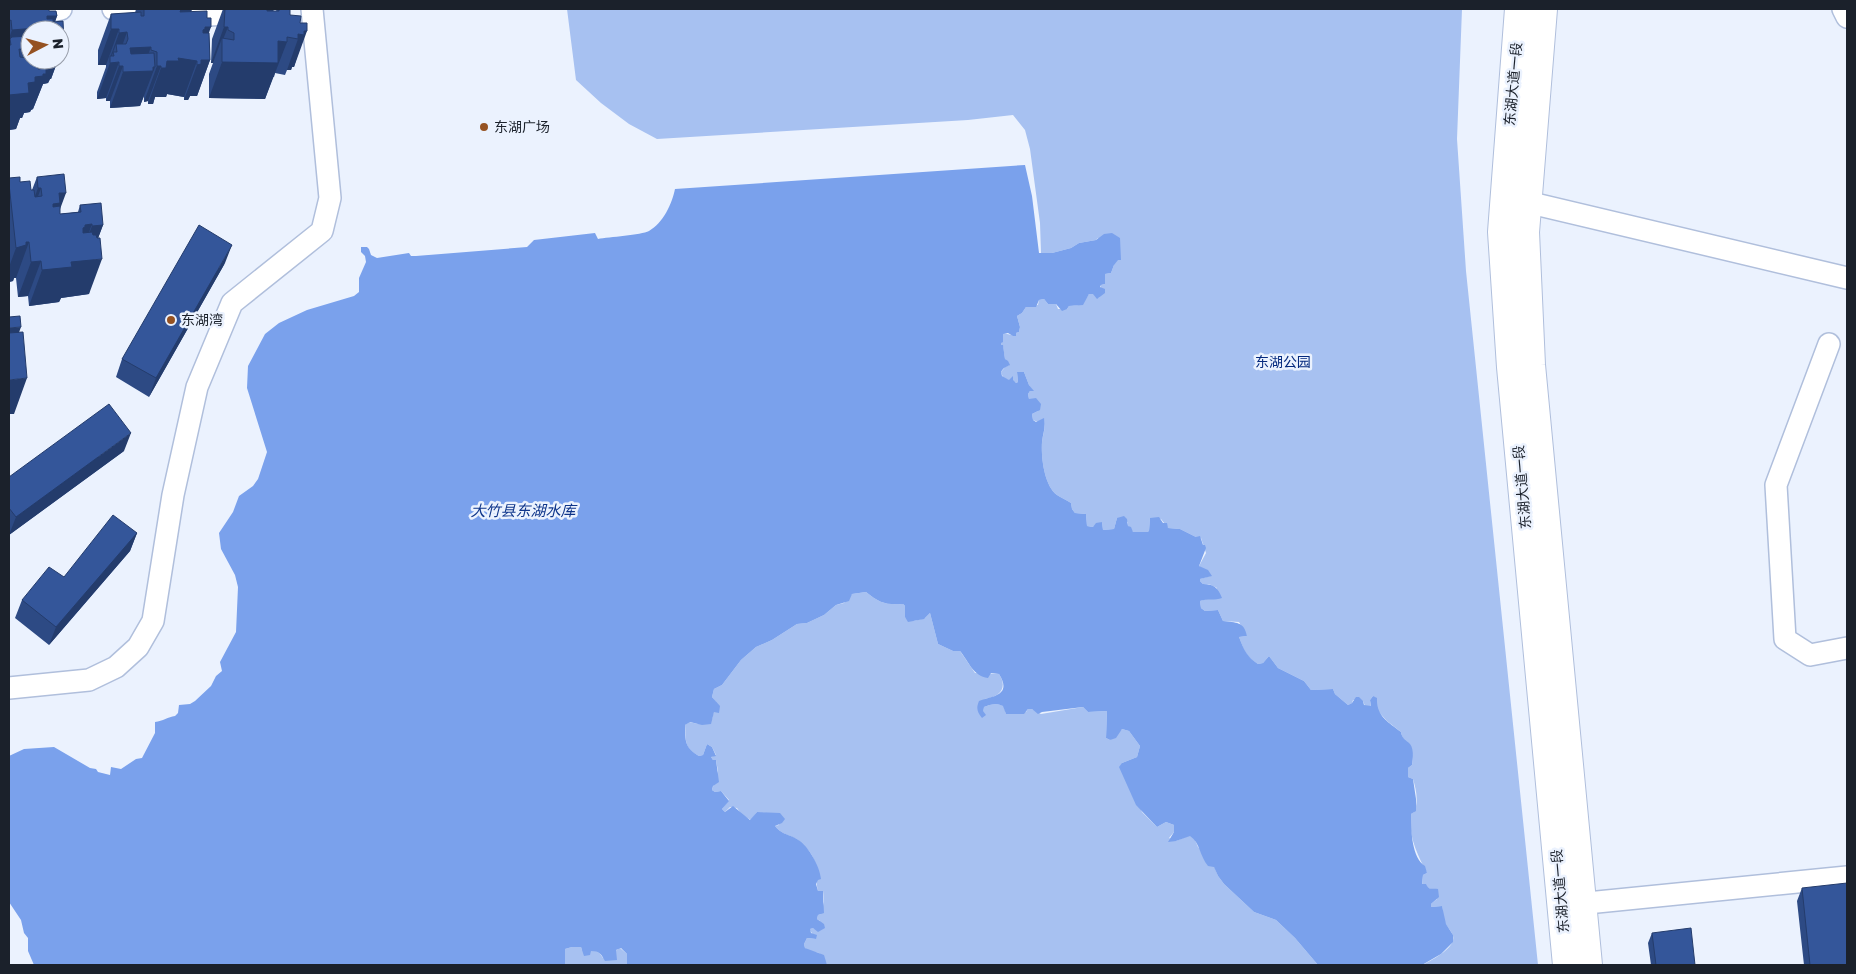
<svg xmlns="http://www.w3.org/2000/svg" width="1856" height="974" viewBox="0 0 1856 974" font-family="'Golos Text','Noto Sans SC',sans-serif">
<rect width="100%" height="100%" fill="#ebf2fe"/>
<path fill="#a7c1f1" d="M567,9H1462L1457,139L1466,271L1538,965H1422C1431,961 1456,948 1453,936C1452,932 1449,929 1447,926C1443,920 1443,913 1442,906L1431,907V904L1437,899L1432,890L1422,885L1423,875L1427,873C1417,854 1408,836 1411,814L1414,812C1419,802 1416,789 1413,779L1408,777V768L1412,765C1416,747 1403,745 1401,732L1387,721L1378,711L1373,696L1370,700L1371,707L1365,706L1363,701L1353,700L1352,703L1348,705L1335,694L1333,689L1311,690L1304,681L1278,668L1269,656L1263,663L1258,664C1246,657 1244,650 1239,637L1247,636L1239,622L1223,621L1218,610L1205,611L1201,608L1200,601L1206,599L1217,588L1209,584H1203L1200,581V579L1210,576L1199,566L1206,553L1201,538L1196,537L1180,529L1168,528L1161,519L1150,518L1149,531L1147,532H1133L1128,526V522L1117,518L1114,529L1103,530L1102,522L1093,527L1087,526L1086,514L1075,513L1072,509L1071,503C1067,500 1061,498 1057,495C1044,485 1041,457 1042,442C1043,433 1046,428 1044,419L1038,422L1033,420L1032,414L1038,411L1032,400L1029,399L1028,394L1030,391H1033L1029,385L1024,372H1017L1018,382L1016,383C1010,379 1003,381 1001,372L1006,366H1009L1005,359L1003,346L1001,345V342H1003V333L1016,336V333L1019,332L1020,327L1017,316L1022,313L1026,307L1038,305L1039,300L1044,299L1048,304H1056L1058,309H1067L1069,306C1084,305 1081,305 1089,294H1094L1099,298L1101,285L1105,284V274L1111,273L1114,265L1098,238L1096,240L1079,243L1071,248L1052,253H1041L1040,223L1030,149L1025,130L1013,115L968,120L657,139L629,124L601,103L576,80Z
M866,592C880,603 885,605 903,604L905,606V617L914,621L925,618L930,613L938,644L953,651H960L975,673L999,674C1008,688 1000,697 985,699L983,711L984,707C990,704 998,703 1004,706L1006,714L1026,712L1028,709H1032L1041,714L1083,707L1088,712L1107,711L1106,738L1110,740L1122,729L1129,731L1140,746L1137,757L1122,763L1142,812L1157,827L1166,822L1174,825V832L1169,838L1176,841L1190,835L1194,838L1198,847L1214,866L1218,876L1224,884L1254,912L1276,920L1295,938L1318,965H827L819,953L809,951L805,948L804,944L807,938L816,939L809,929L813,928L816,929L820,921L817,919L818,915L821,914L824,902L823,891H818C814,873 821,860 803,845C800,842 798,839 794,838C787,834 780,833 775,826L779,825L775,814L757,812L751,820L742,815L737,808L730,807L725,812L722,809L729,800L721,791L715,792L712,790L718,771L716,760H713L711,757L716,755L712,747L707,744L703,755L699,756C684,748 686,741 685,725L689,722L698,724L712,719L716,702L712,697L714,689L722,685L741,660L756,647L772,640L797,624L807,623L824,615L836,605L844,603L852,594Z
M572,947H581L582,950L598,951L603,958L620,948L627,954V965H565V949Z"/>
<path fill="#7aa1ec" d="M1025,165L1032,196L1039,253H1052L1071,248L1079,243L1096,240L1104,234L1112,233L1120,238L1121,260H1118L1114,265L1111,273L1105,274V284L1101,285L1100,287L1105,289V293L1097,299L1093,294H1089L1083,305L1069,306L1067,309L1062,311L1056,304H1048L1044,299L1039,300L1036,307H1026L1022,313L1017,316L1020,327L1019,332L1016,333V336H1013L1008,333L1003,334V342L1001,343V345H1003L1005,359L1008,361L1010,365C1006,367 1004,367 1001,372L1002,376L1009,380L1013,376V380L1016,383L1018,382L1017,372H1024L1029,385L1034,391H1030L1028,394L1029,399L1036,398L1041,404L1040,410L1032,414L1033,420L1036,422L1044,418C1046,427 1043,433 1042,442C1041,457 1044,485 1057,495C1061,498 1067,500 1071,503L1072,509L1075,513L1086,514L1087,526L1093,527L1096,523L1102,522L1103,530L1114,529L1117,518L1124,516L1127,519L1128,526L1131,527L1133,532H1147L1149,531L1150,518L1159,517L1163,523H1167L1168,528L1180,529L1196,537L1200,536L1203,545H1205L1206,548L1199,566L1208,570L1212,576L1200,579V581L1203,584C1214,584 1218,588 1222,598C1215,601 1207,598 1200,601L1201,608L1205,611L1218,610L1223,621C1236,623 1244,621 1247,636L1239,637C1244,650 1247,657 1258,664L1263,663L1269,656L1278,668L1304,681L1311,690L1333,689L1335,694L1348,705L1352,703L1356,697H1359L1363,701L1364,705L1371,706L1370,700L1373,696L1377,698C1376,716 1388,722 1401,732C1402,739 1406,740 1410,744C1414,749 1413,759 1412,765L1408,768V777L1413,779L1416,799V811L1411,814V817C1411,831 1412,858 1425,866L1427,873L1423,875L1422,884H1426C1429,891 1432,888 1438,889L1439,897L1431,904V907L1442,906L1446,924L1453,935V942L1441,954L1422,965H1318L1295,938L1276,920L1254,912L1224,884L1218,876L1214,867L1208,866C1200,857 1200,842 1190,836L1176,841L1168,842L1174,832V825L1166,822L1157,827L1136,805L1119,767L1122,763L1137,757L1140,746L1129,731L1122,729L1116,738L1110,740L1106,738L1107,711L1088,712L1083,707L1042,712L1038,714L1032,709H1028L1024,714H1006L1003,706C998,703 990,704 984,707L983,711L986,715L982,718C977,712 976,708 979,701C994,696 1012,695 999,674L991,673L988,678C973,676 969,662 960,651H953L938,644L930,613L924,619L908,622L905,617V606L903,604C885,605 880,603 866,592L852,594L849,601L836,605L824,615L807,623L797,624L772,640L756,647L741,660L722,685L714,689L712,697L720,706L719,713L714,712L711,724L702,725L690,722L685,725C685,741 685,748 699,756L703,755L707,744L712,747L716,756L711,757L713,760H716L719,782L713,786L712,790L715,792L721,791L729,801L722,809L725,812L733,806L750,820L757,812L780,813L785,819L782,823L775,826C780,833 787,834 795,838C807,843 820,866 821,879L818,880L816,884L818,891H823V894L824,913L818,915L817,919L824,924L825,928L818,932L813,928L810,929L811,933L817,935L816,939L807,938L804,944L805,948L824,955L827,965H627V954L621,948L616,950L617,960L605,961C601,954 600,951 591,951L590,955L584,956L581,947H572L565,949V965H34L28,951V938L24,933L21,920L9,902V756L24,749L54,747L90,768L96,769L98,772L110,775L111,767L121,769L136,759L142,758L155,733V722C163,721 168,717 175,716L178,713L179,705L190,704L195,701L211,686L216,676L222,671L220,662L236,632L238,587L235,575L221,549L219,533L233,512L239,496L253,486L258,479L267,452L247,388L248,366L265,334L279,323L307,310L354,296L359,292V278L366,262L365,256L361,252V247H367L369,249L371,255L377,258L409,253L411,256H416L527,247L534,240L595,233L598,239C609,237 641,235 649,231C663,223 672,204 675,189Z"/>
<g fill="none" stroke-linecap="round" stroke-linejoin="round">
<defs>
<path id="street" d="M113,9L190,16L228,14L249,18
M1843,9L1847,17
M9,17L61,9
M1514,199L1847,278
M1829,344L1776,485L1785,639L1810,655L1847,648
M9,688L89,680L116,667L138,647L153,621L173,495L197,387L232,303L322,231L330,198L312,9
M1567,905L1847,877"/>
<path id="secondary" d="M1519,9L1502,232L1511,367L1567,965
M1543,9L1525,232L1531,365L1588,965"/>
</defs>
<use href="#street" stroke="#b0bfdc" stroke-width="24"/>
<use href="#secondary" stroke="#b0bfdc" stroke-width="30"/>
<use href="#street" stroke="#fff" stroke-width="21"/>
<use href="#secondary" stroke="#fff" stroke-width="28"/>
</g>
<path fill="#2d4a84" d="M9,9H49V11H56L57,16L55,22L63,21L64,44L60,56V30H30V60H58L51,79H50L48,83L43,84L33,109L31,110L30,112L24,113L22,118H20L16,129L9,130Z
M136,9H192L191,12L209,33L210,60L197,96H190L188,100H184V97L167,94L166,97H155L153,104H148V101L144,102V96L140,106L110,108V101H106V98L97,99V92L106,67V65H98V50L111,14L135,13Z
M223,9H274L273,11H276L277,9H290V15L300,23H307L294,67H292L291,70H287L285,75L275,73L274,77H273L265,99L209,98V74L213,63H211L212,39Z
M37,177L60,209V214L78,212L80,205L103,225L98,238L89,294L61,298L59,302L29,306L28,296L18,297L16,278H14L13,281L9,282V178L20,182L31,190H32Z
M225,263L149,397L116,377L122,359Z
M124,451L9,535V477Z
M137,533L130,551L49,645L15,618L22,600L64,577Z
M1802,888L1847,965H1804L1797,901Z
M1652,933L1695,965H1651L1648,943Z"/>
<path fill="#243c6c" d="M180,9H192L180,42Z
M267,9H274L261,43Z
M47,16H57L52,30H43Z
M205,27H211L198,63L197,61L184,97L167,94L166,97H155L153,104H148L161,68L167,61L178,58Z
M224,27H228L222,42V38L213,63H211Z
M36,28L35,30H30V60L27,58L26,55L15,88L11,89L24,54L23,50L11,45L10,39L9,43V38L12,30Z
M111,29H119L106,65H98Z
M304,31H307L294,67H292L291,70H287L298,39V34Z
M127,32L116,63L119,62L106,98L97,99L110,63L117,52L116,44L110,61V58L119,33Z
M278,41L287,42L265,99L209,98L222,62Z
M61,44H64L60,56V48Z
M151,47L142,71L155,67L140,106L110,108L123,72L130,48Z
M47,60H58L51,79H50L48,83L43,84L33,109L31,110L30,112L24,113L22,118H20L16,129L9,130V95L28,83H31L39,63Z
M201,60H210L197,96H190L188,100H184L197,65Z
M119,66H123L110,101H106Z
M157,66H161L148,101L144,102Z
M38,188H41L28,224H25Z
M59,193H66L53,228V204Z
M92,224L79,259V261L92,226L103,225L90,260L102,259L89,294L61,298L59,302L29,306L42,270L85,225Z
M26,242H29L16,278H14L13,281L9,282V267L16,248Z
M232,245L225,263L149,397L156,378Z
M41,261L28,296L18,297L31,262Z
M21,327L9,360V328Z
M27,378L14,414H9V380Z
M131,433L124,451L9,535L16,517Z
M137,533L130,551L49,645L56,627Z"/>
<path fill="#34569a" stroke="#243c6c" d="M9,9H49V11H56L57,16H47V19H53V22L63,21L64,44H61V47L60,48V30H36V28L12,30L11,20L9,21Z
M144,9H181L180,12L207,11V18H211V27H205V29L203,30V33H209L210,60H201V64L197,65V61L178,58L179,61H167L166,68H161V66H157V52L151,50V47L130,48L131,54L154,53L155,67H153V71L123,72V66H119V62L110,63V56H114L113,52H117L116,44H126L128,39L127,32L119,33V29H111V14L141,12V16H144Z
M225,9H267V11H279V9H290V15L301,16L300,23H307V31H304V35L298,34V39L287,37V42L278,41V63L222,62V38L234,40V33L228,30V27H224Z
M30,36V52L24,54L23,50L19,49L20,57L27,58L26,55H30V60H34V63H38V69L46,68V74H43V76L35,77V82L28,83L29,93L9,95V45H11L10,39L12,37Z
M38,60H50V62L39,63Z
M64,174L66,193H59L60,203L53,204V207L60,206V214L81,212L80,205L101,203L103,225L92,226V224L85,225V227L83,228V233L92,232L93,235H96L97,238H100L102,259L71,262L72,267L42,270L41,261L31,262L29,242H26V245L16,248L9,184V178L20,177V182L30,181L31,190H34L35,197L42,196L41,188H38L37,177Z
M199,225L232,245L156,378L122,359Z
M20,316L21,327L9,328V317Z
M9,331V333L23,332L27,378L9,380Z
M109,404L131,433L16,517L9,508V477Z
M113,515L137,533L56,627L22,600L49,567L64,577Z
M1847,883V965H1810L1802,888Z
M1691,928L1695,965H1656L1652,933Z"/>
<g fill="#955222" stroke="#ebf2fe" stroke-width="2">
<circle cx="484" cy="127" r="5"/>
<circle cx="171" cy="320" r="5"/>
</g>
<g text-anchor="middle" stroke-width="5" stroke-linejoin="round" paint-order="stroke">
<g font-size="14" fill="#1b212b" stroke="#ebf2fe">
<text transform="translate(1513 84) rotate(-85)" y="5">东湖大道一段</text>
<text transform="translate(1522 487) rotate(-95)" y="5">东湖大道一段</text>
<text transform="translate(1560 891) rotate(-95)" y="5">东湖大道一段</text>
</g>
<g font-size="14" fill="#1b212b" stroke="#ebf2fe" text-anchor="start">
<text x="494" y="132">东湖广场</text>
<text x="181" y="325">东湖湾</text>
</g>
<g font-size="14" fill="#04297e" stroke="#ebf2fe">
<text x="1283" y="367">东湖公园</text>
</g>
<g font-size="15" font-style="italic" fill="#0e358a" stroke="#ebf2fe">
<text x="523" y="516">大竹县东湖水库</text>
</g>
</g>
<rect width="1856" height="974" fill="none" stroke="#1b212b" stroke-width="20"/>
<g transform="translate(45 45) rotate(84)"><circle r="24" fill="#ebf2fe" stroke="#989eaa"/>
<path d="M0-4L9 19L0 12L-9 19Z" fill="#955222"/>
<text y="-8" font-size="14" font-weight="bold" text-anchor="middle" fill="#1b212b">N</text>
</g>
</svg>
